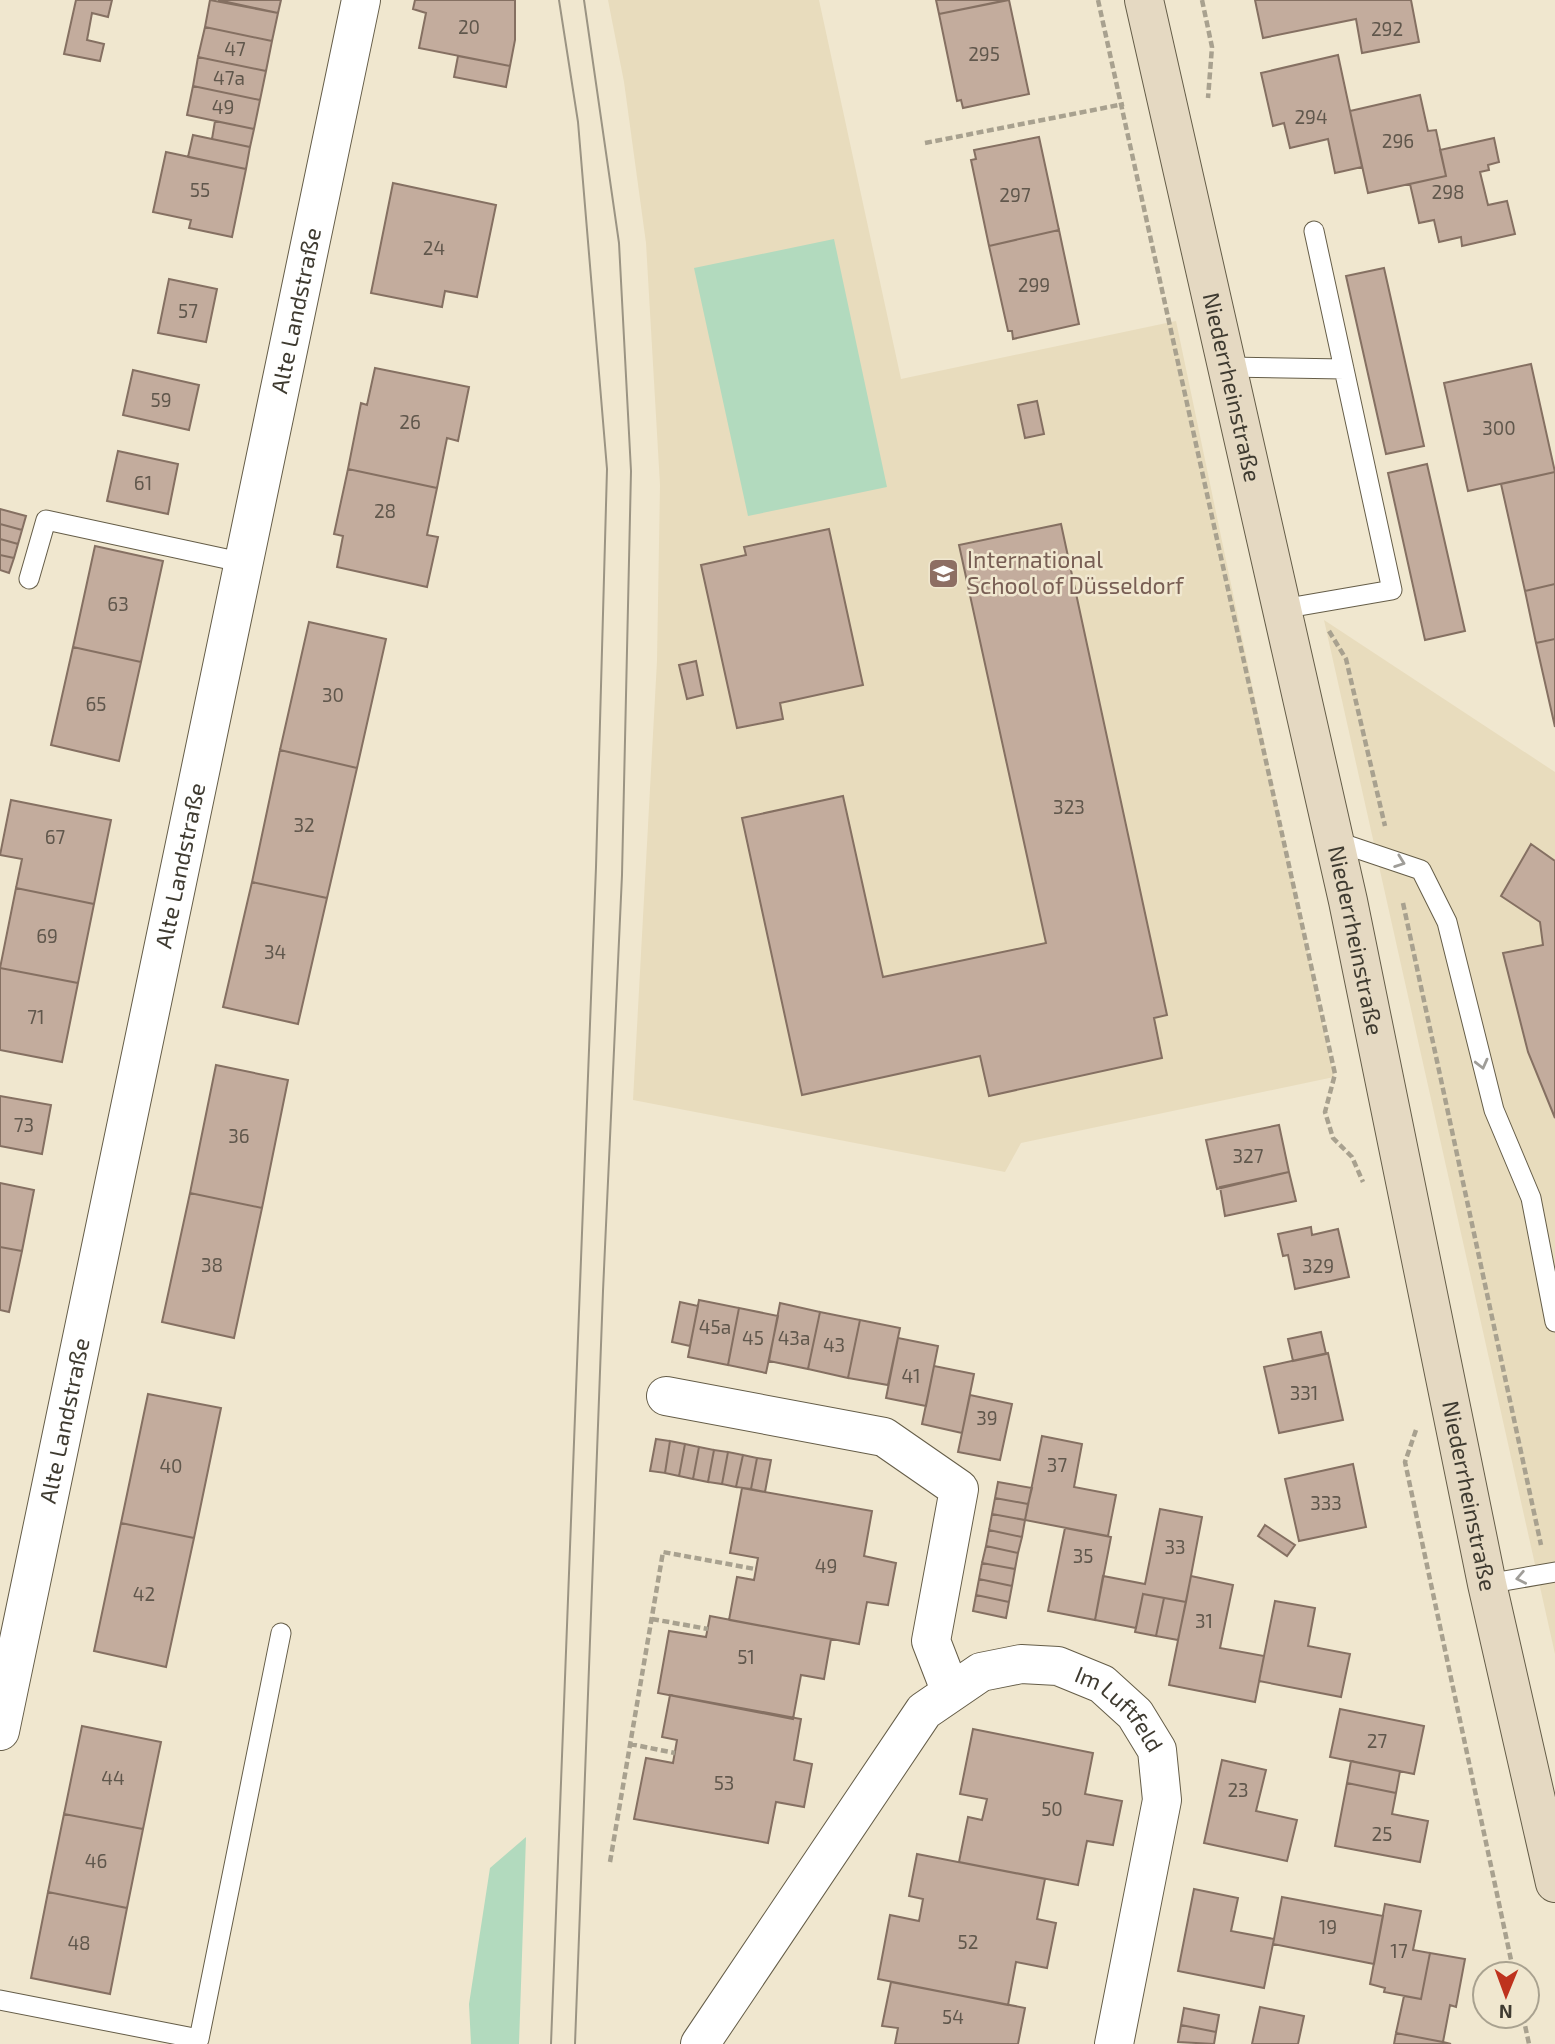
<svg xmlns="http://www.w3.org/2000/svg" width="1555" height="2044" viewBox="0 0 1555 2044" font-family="'Exo 2',sans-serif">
<rect width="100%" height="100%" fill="#f0e7cf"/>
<path fill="#e8dcbd" d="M608,0H819L901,379L1176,321L1334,1077L1021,1143L1005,1172L633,1100L657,661L660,485L646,243L624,82Z
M1324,620L1555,772V1654Z"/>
<path fill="#b2dabe" d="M834,239L887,487L748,516L694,268Z
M526,1837L519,2044H471L469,2004L490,1868Z"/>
<path fill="#c3ac9d" stroke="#857062" stroke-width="2" d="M76,0H112L108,17L92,13L87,40L104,44L100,61L64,54Z
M210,0L278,13L272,41L205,27Z
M218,0H281L278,13Z
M415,0H515V40L510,66L419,48L426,13L413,9Z
M936,0H1007L939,14Z
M1009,0L1029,94L963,108L961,100L957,101L939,14Z
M1255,0H1411L1419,42L1362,53L1356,19L1263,38Z
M205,27L272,41L266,71L198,57Z
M1338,55L1362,167L1335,173L1328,139L1290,148L1284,123L1273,126L1261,73Z
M458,56L510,66L506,87L454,77Z
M198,57L266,71L260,100L193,86Z
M193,86L260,100L254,129L187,115Z
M1420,95L1428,131L1436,130L1446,176L1368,193L1350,111Z
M215,121L254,129L250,147L212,139Z
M193,135L250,147L246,169L188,157Z
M1039,137L1059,230L989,246L971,160L976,159L974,150Z
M1494,138L1499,162L1488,165L1489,170L1480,172L1488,205L1507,201L1515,234L1462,246L1461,237L1439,242L1434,220L1419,223L1410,184L1446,176L1440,150Z
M166,152L246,169L232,237L189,228L191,220L153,212Z
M393,183L496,205L477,297L445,291L442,307L371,293Z
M1059,230L1079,324L1013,339L1012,331H1008L989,246Z
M1384,268L1424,446L1386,454L1346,276Z
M169,279L217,289L206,342L158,333Z
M1531,364L1555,472L1468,491L1444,383Z
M375,368L469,387L458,441L447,438L437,488L348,469L361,403L367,405Z
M133,370L199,385L189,430L123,415Z
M1037,401L1044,434L1025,438L1018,405Z
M118,451L178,464L168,514L107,501Z
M1427,464L1465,631L1425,640L1388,473Z
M348,469L437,488L427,535L438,537L427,587L337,567L343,536L334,534Z
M1555,472V584L1525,591L1501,484Z
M0,509L26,516L22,530L0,524Z
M0,524L22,530L18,544L0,539Z
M1061,524L1167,1015L1154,1018L1162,1058L989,1096L980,1056L802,1095L742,818L843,796L883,977L1046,943L959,545Z
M829,529L863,685L780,703L783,719L737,728L701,565L746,555L744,547Z
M0,539L18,544L14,558L0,555Z
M95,546L163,561L141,662L73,647Z
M0,555L14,558L9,573L0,570Z
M1555,584V639L1536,643L1525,591Z
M309,622L386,639L357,768L280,750Z
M1555,639V727L1536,643Z
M73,647L141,662L119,761L51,745Z
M696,661L703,695L687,699L679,665Z
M280,750L357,768L327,898L252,882Z
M11,800L111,820L94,904L16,888L22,859L0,855Z
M1531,844L1555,861V1118L1528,1052L1503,953L1543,945L1540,922L1501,896Z
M252,882L327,898L298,1024L223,1007Z
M16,888L94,904L78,983L0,968Z
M0,968L78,983L62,1062L0,1050Z
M216,1065L288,1080L262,1208L190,1193Z
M0,1096L51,1105L42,1154L0,1146Z
M1279,1125L1289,1172L1217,1189L1206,1140Z
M1289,1172L1296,1201L1225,1216L1220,1187Z
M0,1183L34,1190L22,1251L0,1247Z
M190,1193L262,1208L234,1338L162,1322Z
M1311,1227L1312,1235L1338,1229L1349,1277L1295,1289L1288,1255L1283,1256L1278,1234Z
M0,1247L22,1251L9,1312L0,1310Z
M699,1300L739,1308L728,1365L688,1357Z
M680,1302L698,1306L690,1346L672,1342Z
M780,1303L820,1312L808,1369L769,1361Z
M739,1308L778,1316L766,1373L728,1365Z
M820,1312L860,1320L848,1378L808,1369Z
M860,1320L900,1328L888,1385L848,1378Z
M1321,1332L1326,1354L1293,1361L1288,1339Z
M898,1338L938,1346L926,1406L886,1398Z
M1328,1353L1343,1420L1279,1433L1264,1367Z
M934,1366L974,1374L962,1433L922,1424Z
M148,1394L221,1408L194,1538L121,1523Z
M970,1395L1012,1404L1000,1460L958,1452Z
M1042,1436L1082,1444L1074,1487L1116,1495L1108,1536L1025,1520Z
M656,1439L670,1441L665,1473L650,1471Z
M670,1441L685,1444L679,1476L665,1473Z
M685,1444L699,1447L693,1479L679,1476Z
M699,1447L714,1450L708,1482L693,1479Z
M714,1450L728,1452L722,1484L708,1482Z
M728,1452L743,1455L736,1487L722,1484Z
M743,1455L757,1458L751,1489L736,1487Z
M757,1458L771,1460L765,1492L751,1489Z
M1353,1464L1366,1527L1299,1541L1285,1479Z
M998,1482L1032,1488L1028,1504L995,1498Z
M742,1488L872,1511L864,1556L896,1563L888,1605L867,1602L859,1644L729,1620L737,1577L754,1580L758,1558L730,1553Z
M995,1498L1028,1504L1025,1520L992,1514Z
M1160,1509L1202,1517L1186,1602L1143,1594L1136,1628L1095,1620L1103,1576L1145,1584Z
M992,1514L1025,1520L1022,1537L989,1530Z
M121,1523L194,1538L166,1667L94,1651Z
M1265,1525L1295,1545L1287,1556L1258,1536Z
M1065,1528L1111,1537L1095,1620L1048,1611Z
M989,1530L1022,1537L1018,1553L986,1546Z
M986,1546L1018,1553L1015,1569L982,1563Z
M982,1563L1015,1569L1012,1586L979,1579Z
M1191,1576L1233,1585L1220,1648L1264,1656L1255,1702L1169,1685Z
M979,1579L1012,1586L1009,1602L976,1595Z
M1143,1594L1164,1598L1156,1636L1135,1632Z
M976,1595L1009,1602L1006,1618L973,1611Z
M1164,1598L1186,1602L1178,1640L1156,1636Z
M1275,1601L1315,1608L1308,1646L1350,1654L1341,1697L1259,1681Z
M710,1616L831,1639L824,1679L801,1675L793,1719L658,1693L669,1631L706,1637Z
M670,1695L801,1719L794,1760L812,1764L804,1807L776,1802L768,1843L634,1819L646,1758L673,1763L677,1740L662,1737Z
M1340,1709L1424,1726L1414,1774L1330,1757Z
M82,1726L161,1742L143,1829L64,1814Z
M973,1729L1093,1753L1085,1794L1122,1801L1113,1845L1087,1841L1078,1885L959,1862L968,1817L982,1820L987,1799L960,1794Z
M1222,1760L1266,1770L1256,1811L1297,1820L1287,1861L1204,1843Z
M1351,1761L1400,1771L1396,1793L1347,1783Z
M1347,1783L1396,1793L1392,1814L1428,1821L1420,1862L1335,1846Z
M64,1814L143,1829L127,1908L48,1892Z
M917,1854L1045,1879L1037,1919L1056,1923L1047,1968L1016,1962L1008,2005L878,1979L890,1915L919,1921L923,1899L909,1896Z
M1194,1889L1238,1898L1231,1931L1274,1939L1264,1988L1178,1971Z
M48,1892L127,1908L110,1994L31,1978Z
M1282,1897L1383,1916L1374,1964L1273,1944Z
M1385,1904L1421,1911L1413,1950L1430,1953L1421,1999L1384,1992L1385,1988L1370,1984Z
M1430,1953L1465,1959L1456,2007L1450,2005L1443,2042L1396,2033L1404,1996L1421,1999Z
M891,1982L1025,2008L1018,2044H895L898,2028L882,2026Z
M1260,2007L1304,2016L1298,2044H1252Z
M1184,2008L1219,2015L1216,2032L1181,2025Z
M1181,2025L1216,2032L1214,2044L1178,2042Z
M1396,2033L1443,2042L1451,2044H1394Z"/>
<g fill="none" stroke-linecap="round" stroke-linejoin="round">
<defs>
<path id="service" d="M1227,367L1344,369
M29,579L46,520L245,563
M1282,609L1392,590L1314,231
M1335,841L1421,870L1447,922L1494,1110L1531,1198L1555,1322
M1487,1584L1555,1572
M0,2000L199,2039L281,1633"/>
<g id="minor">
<path d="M666,1396L884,1437L959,1489L931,1641L950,1690"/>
<path id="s1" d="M0,1731L361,0"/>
<path id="s2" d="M700,2044L924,1711L981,1672L1021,1664L1058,1666L1102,1684L1135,1714L1157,1750L1162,1800L1114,2044"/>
</g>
<g id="secondary">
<path id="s3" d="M1144,0L1348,901L1487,1584L1555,1883"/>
</g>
</defs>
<use href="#service" stroke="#655d48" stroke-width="21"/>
<use href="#minor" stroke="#655d48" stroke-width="40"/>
<use href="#secondary" stroke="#655d48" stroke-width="40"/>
<path stroke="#a8a18f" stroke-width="4.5" stroke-dasharray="7 3.5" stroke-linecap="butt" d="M1098,0L1335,1074L1325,1112L1333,1138L1352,1157L1363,1182
M1202,0L1212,47L1208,98
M925,143L1124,104
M1329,631L1346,659L1385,826
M1403,903L1541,1545
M1416,1430L1405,1462L1514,1974
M652,1619L708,1629
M630,1744L675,1753
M610,1862L663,1552L755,1569
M1523,2016L1529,2044"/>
<use href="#service" stroke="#fff" stroke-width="19"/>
<use href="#minor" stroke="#fff" stroke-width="38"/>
<use href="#secondary" stroke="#e5d9c2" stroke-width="38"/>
<path stroke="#9b9483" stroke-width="2" d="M551,2044L596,867L607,469L578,122L559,0
M575,2044L603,1291L622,875L631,471L619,243L584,0"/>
</g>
<defs><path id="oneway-chevron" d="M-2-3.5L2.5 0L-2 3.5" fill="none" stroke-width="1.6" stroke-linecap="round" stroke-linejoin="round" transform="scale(1.75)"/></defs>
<g stroke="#9f9d98">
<use href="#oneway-chevron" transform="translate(1400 862) rotate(20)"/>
<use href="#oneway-chevron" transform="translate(1482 1064) rotate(76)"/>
<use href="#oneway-chevron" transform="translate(1521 1578) rotate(169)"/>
</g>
<defs>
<symbol id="school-square" viewBox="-11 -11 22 22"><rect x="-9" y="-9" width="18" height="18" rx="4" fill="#8d6e63" stroke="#f0e7cf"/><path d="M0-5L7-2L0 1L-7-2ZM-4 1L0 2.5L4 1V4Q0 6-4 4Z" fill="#fff"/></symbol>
</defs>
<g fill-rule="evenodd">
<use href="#school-square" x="926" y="556" width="35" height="35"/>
</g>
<g text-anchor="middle" stroke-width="5" stroke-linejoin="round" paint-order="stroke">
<g font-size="19" fill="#60574c">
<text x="469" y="34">20</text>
<text x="1387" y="36">292</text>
<text x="235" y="56">47</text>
<text x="984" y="61">295</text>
<text x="229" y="85">47a</text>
<text x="223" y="114">49</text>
<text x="1311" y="124">294</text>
<text x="1398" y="148">296</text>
<text x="200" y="197">55</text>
<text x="1448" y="199">298</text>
<text x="1015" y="202">297</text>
<text x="434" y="255">24</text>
<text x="1034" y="292">299</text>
<text x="188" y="318">57</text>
<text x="161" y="407">59</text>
<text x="410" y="429">26</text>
<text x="1499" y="435">300</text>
<text x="143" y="490">61</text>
<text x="385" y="518">28</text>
<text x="118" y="611">63</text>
<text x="333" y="702">30</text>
<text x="96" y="711">65</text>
<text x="1069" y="814">323</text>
<text x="304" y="832">32</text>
<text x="55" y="844">67</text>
<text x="47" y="943">69</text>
<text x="275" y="959">34</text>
<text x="36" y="1024">71</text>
<text x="24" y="1132">73</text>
<text x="239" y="1143">36</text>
<text x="1248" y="1163">327</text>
<text x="212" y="1272">38</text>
<text x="1318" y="1273">329</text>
<text x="715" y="1334">45a</text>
<text x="753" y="1345">45</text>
<text x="794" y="1345">43a</text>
<text x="834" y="1352">43</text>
<text x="911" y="1383">41</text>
<text x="1304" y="1400">331</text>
<text x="987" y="1425">39</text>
<text x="1057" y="1472">37</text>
<text x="171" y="1473">40</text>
<text x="1326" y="1510">333</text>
<text x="1175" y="1554">33</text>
<text x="1083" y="1563">35</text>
<text x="826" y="1573">49</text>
<text x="144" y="1601">42</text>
<text x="1204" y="1628">31</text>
<text x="746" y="1664">51</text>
<text x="1377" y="1748">27</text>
<text x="113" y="1785">44</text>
<text x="724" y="1790">53</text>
<text x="1238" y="1797">23</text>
<text x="1052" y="1816">50</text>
<text x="1382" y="1841">25</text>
<text x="96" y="1868">46</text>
<text x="1328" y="1934">19</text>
<text x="968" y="1949">52</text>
<text x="79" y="1950">48</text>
<text x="1399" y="1958">17</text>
<text x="953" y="2024">54</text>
</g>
<g font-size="23" fill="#3f3b31" stroke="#f0e7cf">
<text dy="8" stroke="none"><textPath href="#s1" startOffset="1451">Alte Landstraße</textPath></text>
<text dy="8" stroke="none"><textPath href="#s3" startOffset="397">Niederrheinstraße</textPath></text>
<text dy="8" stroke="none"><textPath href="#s1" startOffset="884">Alte Landstraße</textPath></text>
<text dy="8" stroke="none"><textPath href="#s3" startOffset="964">Niederrheinstraße</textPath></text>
<text dy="8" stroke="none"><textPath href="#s1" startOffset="317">Alte Landstraße</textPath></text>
<text dy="8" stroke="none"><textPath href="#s3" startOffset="1531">Niederrheinstraße</textPath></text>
<text dy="8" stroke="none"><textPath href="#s2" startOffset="625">Im Luftfeld</textPath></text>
</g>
<g font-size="23" fill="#785e54" stroke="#f0e7cf" text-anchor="start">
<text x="967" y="568">International<tspan x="967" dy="26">School of Düsseldorf</tspan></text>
</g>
</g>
<g transform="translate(1506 1995) rotate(181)"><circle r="33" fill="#f0e7cf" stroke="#a9a290" stroke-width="2"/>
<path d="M0-5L12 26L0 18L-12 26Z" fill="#be321e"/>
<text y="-10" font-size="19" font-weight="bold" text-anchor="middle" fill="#3f3b31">N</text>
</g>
</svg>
